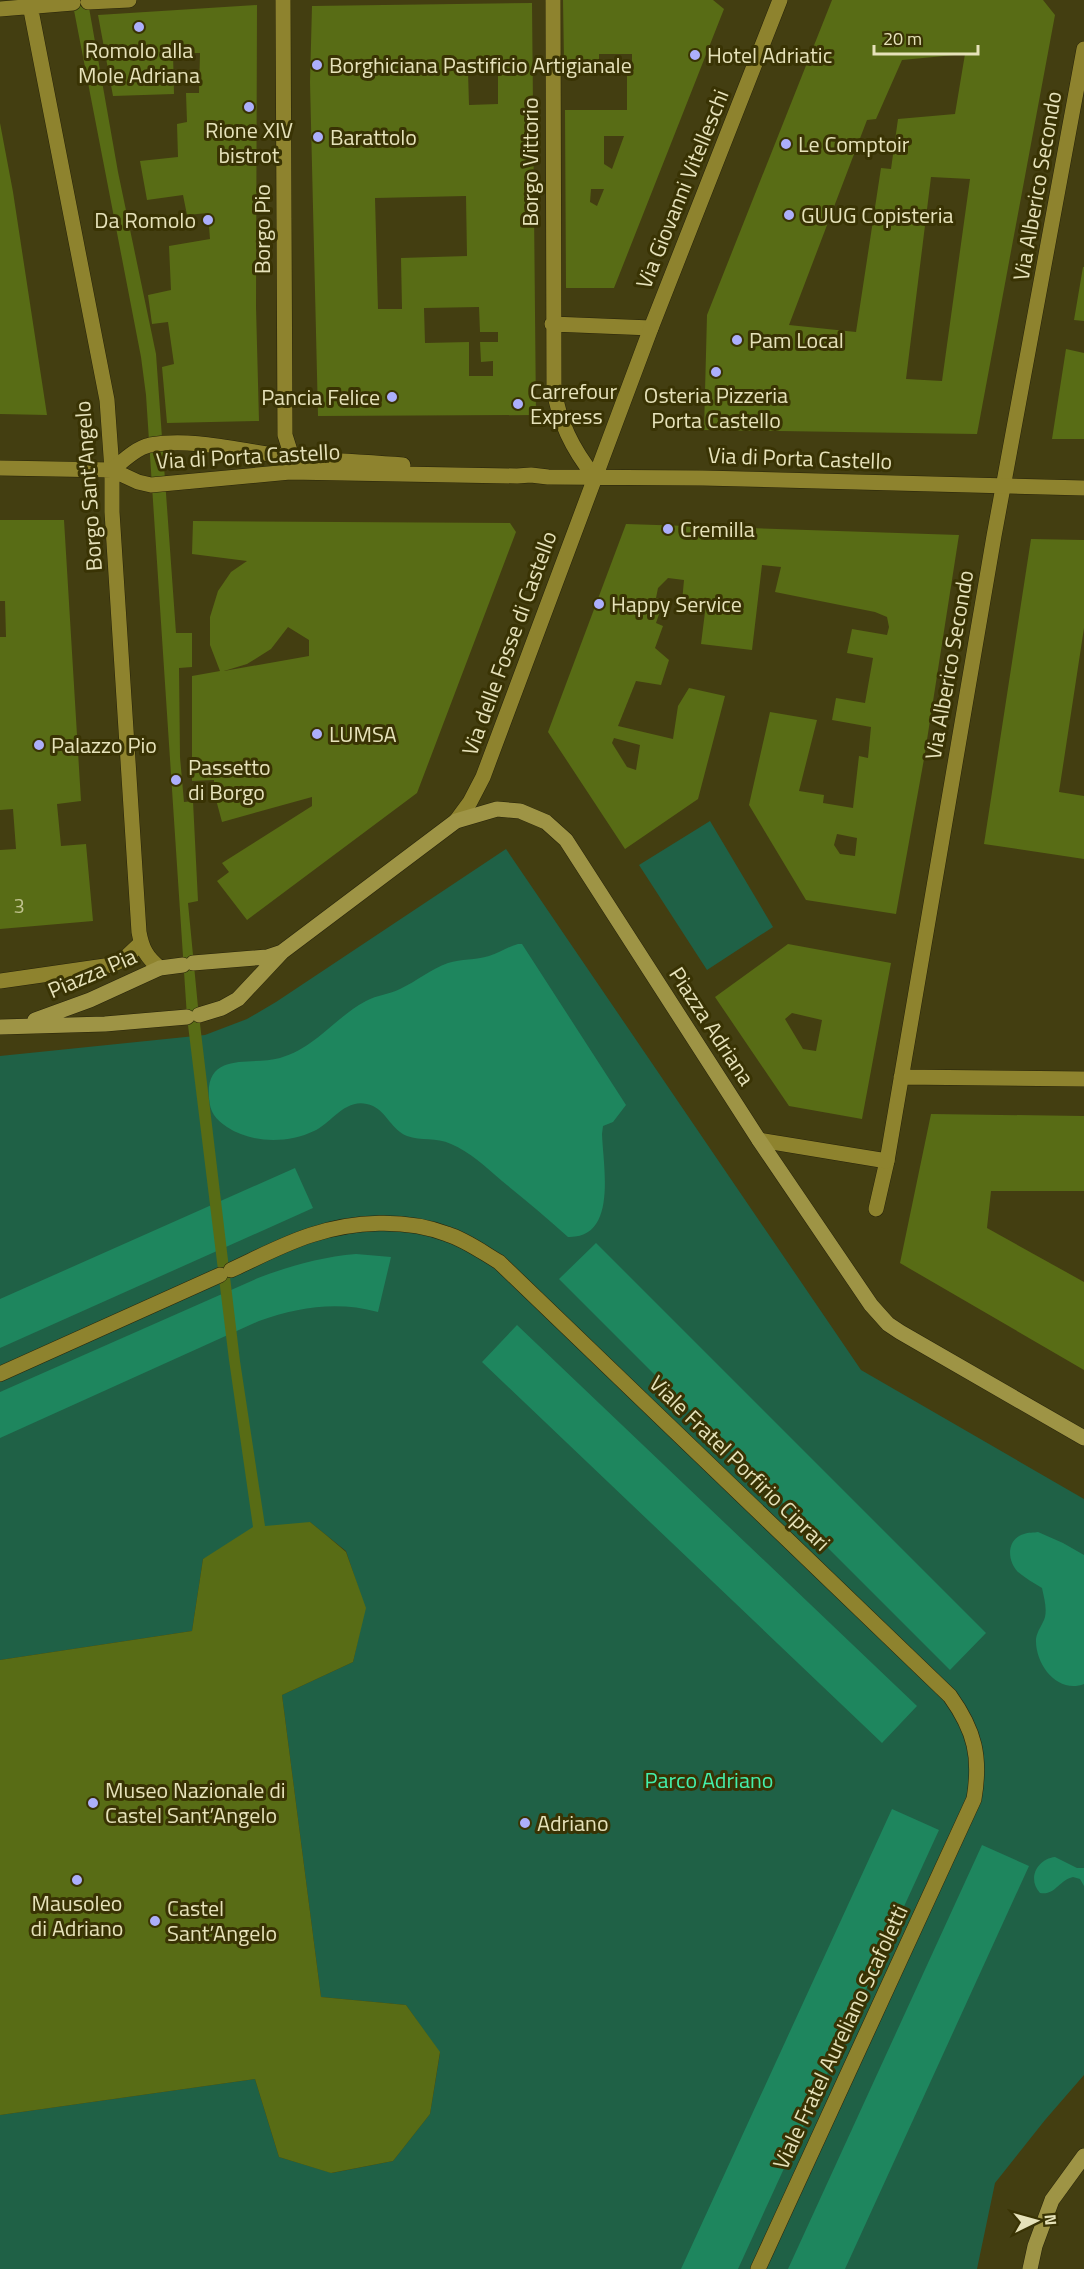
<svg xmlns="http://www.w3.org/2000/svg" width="1084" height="2269" viewBox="0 0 1084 2269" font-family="'Titillium Web',sans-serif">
<rect width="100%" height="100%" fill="#433e11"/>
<path fill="#1f6146" d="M710,821L773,927L707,970L639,865Z
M506,849L861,1370L1084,1499V2075L1045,2120L995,2183L977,2269H0V2115L255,2079L279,2157L332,2173L393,2161L430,2114L440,2053L406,2005L321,1997L282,1695L353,1662L365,1608L346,1551L310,1522L203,1559L192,1631L0,1660V1056L205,1035L247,1019L276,1002Z"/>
<path fill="#1e865e" d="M518,944H522L626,1105L613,1122L603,1126L602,1134C603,1166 618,1239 568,1237C546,1217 524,1199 502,1181C486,1167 470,1152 451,1144C436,1137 421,1141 407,1136C392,1130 387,1113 373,1106C347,1094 332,1123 314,1131C287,1144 251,1143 227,1127C215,1119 210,1112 209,1098C205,1050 252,1066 280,1058C317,1047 334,1018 366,1001C377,995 390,994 400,989C417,981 431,969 448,963C461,959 476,960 489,956C499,953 507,947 518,944Z
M295,1168L313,1208L0,1348V1299Z
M596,1243L986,1633L950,1670L559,1279Z
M356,1254L391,1257L378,1312C337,1301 299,1307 259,1321L0,1438V1392L258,1278C290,1266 321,1257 356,1254Z
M517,1325L917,1706L882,1743L482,1362Z
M1038,1532L1063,1543L1084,1555V1684C1058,1694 1035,1665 1036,1639C1037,1631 1043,1624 1045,1617C1047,1607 1044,1598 1042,1588C1034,1583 1025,1578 1018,1572C1007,1561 1006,1539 1024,1534C1028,1532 1034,1533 1038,1532Z
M892,1809L939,1830L738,2269H681Z
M982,1845L1029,1866L845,2269H788Z
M1055,1857L1077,1868H1084V1886L1080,1879L1073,1877C1059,1880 1055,1896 1040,1893C1027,1879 1037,1859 1055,1857Z"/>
<path fill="#586c15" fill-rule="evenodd" d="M72,0H87L88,2L118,172L156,354L176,633H192V667L179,668L180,757L184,802L193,801L198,901L188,903L198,1007L240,1361L265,1526L310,1522L326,1535L346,1552L366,1608L353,1662L282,1695L321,1997L406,2005L440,2052L430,2114L393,2161L331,2173L279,2157L255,2079L0,2115V1660L192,1631L203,1559L253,1527L229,1360L187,1017L146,395L141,357Z
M563,0H713L724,9L614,288H566L565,110H627V69H632V54H599V62H564ZM604,136H624L612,169L604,164ZM591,189H604L597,206L590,202Z
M832,0H1043L1055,15L977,434L704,430L707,315ZM965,54L955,114L898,119L891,169L881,168L856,332L789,325L867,120L876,119L902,60ZM931,177L970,179L942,381L906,379Z
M532,3L536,415L318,416L310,82L312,6ZM498,70V104L469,105L468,71ZM466,196L467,256L401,258L402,309H378L375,198ZM479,307L480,332H498V342H480L481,362L493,361V376H469V342L425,343L424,308Z
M257,5L256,307L259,421L167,423L162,367L174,364L168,322L152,324L148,295L171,290L169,246L210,239L208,213L187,215L183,195L147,200L140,161L178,157L177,124L187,122L186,93H199L200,53H173L174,94L113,96L98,15Z
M0,123L13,192L47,415L0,414Z
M1083,267H1084V321L1074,320Z
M1066,349L1084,353V439H1052Z
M0,520H64L81,801L57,804L61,846L86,844L93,921L0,929V850L16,849L13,809L0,810V637H6L5,601H0Z
M193,521L510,523L516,532L417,793L247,920L217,881L229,872L222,863L312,806V797L222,822L214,792V780L192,781V676L220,671L210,645V617L218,591L231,572L247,561L192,554ZM288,627L309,640V656L224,671L247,664L271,649Z
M626,524L959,535L924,759L896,914L806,900L749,805L770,712L817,720L799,791L824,795L823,803L853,808L859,756L868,758L871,727L832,720L836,698L865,703L873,658L847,653L852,629L887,635L889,627L887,617L875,612L775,592L781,567L762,565L752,650L701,644L706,604L682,602L684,580L668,578L658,588L656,598L664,600L656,623L663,626L655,648L669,660L661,685L636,681L618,726L673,739L678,706L689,688L725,696L698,799L625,849L548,732ZM614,738L640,745L636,770L627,767L612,743ZM837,834L857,838L855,856L840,854L834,845Z
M1031,539L1084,540V628L1059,792L1084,796V859L984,844Z
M788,944L891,963L862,1119L789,1106L715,997ZM792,1013L822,1020L816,1051L803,1049L785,1019Z
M931,1114L1084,1116V1191H991L987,1228L1084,1282V1370L900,1263Z"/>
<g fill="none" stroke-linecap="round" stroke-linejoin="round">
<defs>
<path id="service" d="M876,1209L887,1161"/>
<path id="pedestrian" d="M283,0L285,435L292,457
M231,1270C257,1258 283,1244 311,1235C353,1221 405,1218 447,1234C466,1240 482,1252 499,1262L950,1696C975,1731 981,1757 974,1799L758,2269
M0,1374L220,1275"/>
<path id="minor" d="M29,0L107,400L112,470
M553,0L554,389C559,423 573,450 594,476
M88,2L129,0
M0,9L73,3
M552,324L651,328
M0,981L112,965L124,959L141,943
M901,1077L1084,1079
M759,1140L887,1161L994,536L1084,49"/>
<path id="tertiary" d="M0,468L112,470L138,482L151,485L290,472L517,476L531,475L548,477L703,478L1084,488
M112,470V512L139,932C142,949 147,958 160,968
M112,470C123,461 136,448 150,445C196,437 247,453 292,457C329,461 366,462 403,465
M456,821L470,802L483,777L651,328L780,0"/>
<path id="primary" d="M193,963L267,957L282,952
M199,1015L222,1008L238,999L282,952L456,821L497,809L520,811L546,822L566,840L759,1140L871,1305L888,1324L900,1332L1084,1438
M35,1020L90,1000L160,968L183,965
M0,1027L105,1024L187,1017
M1030,2269L1035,2246L1052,2200L1084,2156"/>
</defs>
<use href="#service" stroke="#28240a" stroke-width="16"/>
<use href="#pedestrian" stroke="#28240a" stroke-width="16"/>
<use href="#minor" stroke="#28240a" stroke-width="16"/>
<use href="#tertiary" stroke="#28240a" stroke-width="16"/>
<use href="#primary" stroke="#28240a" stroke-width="16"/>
<use href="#service" stroke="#8e832e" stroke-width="15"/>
<use href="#pedestrian" stroke="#8e832e" stroke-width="15"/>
<use href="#minor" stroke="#8e832e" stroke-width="15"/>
<use href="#tertiary" stroke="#8e832e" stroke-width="15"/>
<use href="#primary" stroke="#9e9445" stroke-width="15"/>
</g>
<g fill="#acaffb" stroke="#393304" stroke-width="2">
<circle cx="139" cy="27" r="6"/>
<circle cx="695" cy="55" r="6"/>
<circle cx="317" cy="65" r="6"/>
<circle cx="249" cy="107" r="6"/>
<circle cx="318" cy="137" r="6"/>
<circle cx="786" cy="144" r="6"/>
<circle cx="789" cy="215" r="6"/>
<circle cx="208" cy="220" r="6"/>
<circle cx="737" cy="340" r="6"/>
<circle cx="716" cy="372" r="6"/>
<circle cx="392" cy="397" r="6"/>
<circle cx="518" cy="404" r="6"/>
<circle cx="668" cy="529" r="6"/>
<circle cx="599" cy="604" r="6"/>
<circle cx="317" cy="734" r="6"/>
<circle cx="39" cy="745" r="6"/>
<circle cx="176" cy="780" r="6"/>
<circle cx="93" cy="1803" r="6"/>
<circle cx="525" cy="1823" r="6"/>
<circle cx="77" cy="1880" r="6"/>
<circle cx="155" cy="1921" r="6"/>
</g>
<g text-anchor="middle" stroke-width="6" stroke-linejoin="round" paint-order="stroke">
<g font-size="20" fill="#c2c491">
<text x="19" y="913">3</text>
</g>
<g font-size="22" fill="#e6e2ba" stroke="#393304" text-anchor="start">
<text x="139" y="58" text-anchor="middle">Romolo alla<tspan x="139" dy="25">Mole Adriana</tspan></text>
<text x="707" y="63">Hotel Adriatic</text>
<text x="329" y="73">Borghiciana Pastificio Artigianale</text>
<text x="249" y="138" text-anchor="middle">Rione XIV<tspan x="249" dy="25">bistrot</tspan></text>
<text x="330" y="145">Barattolo</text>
<text x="798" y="152">Le Comptoir</text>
<text x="801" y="223">GUUG Copisteria</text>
<text x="196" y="228" text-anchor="end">Da Romolo</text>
<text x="749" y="348">Pam Local</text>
<text x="530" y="399">Carrefour<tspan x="530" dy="25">Express</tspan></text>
<text x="716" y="403" text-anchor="middle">Osteria Pizzeria<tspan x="716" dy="25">Porta Castello</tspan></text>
<text x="380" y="405" text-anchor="end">Pancia Felice</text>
<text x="680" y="537">Cremilla</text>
<text x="611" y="612">Happy Service</text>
<text x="329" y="742">LUMSA</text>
<text x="51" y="753">Palazzo Pio</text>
<text x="188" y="775">Passetto<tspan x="188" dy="25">di Borgo</tspan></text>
<text x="105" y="1798">Museo Nazionale di<tspan x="105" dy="25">Castel Sant’Angelo</tspan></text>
<text x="537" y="1831">Adriano</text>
<text x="77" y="1911" text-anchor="middle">Mausoleo<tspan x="77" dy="25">di Adriano</tspan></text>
<text x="167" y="1916">Castel<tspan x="167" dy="25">Sant’Angelo</tspan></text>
</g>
<g font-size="22" fill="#e6e2ba" stroke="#393304">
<text transform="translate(530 162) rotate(-90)" y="8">Borgo Vittorio</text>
<text transform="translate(1037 186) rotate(-80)" y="8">Via Alberico Secondo</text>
<text transform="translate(682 189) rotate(-68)" y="8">Via Giovanni Vitelleschi</text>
<text transform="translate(262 229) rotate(-90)" y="8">Borgo Pio</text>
<text transform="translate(248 456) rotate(-3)" y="8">Via di Porta Castello</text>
<text transform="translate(800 458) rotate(2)" y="8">Via di Porta Castello</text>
<text transform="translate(88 486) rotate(-94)" y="8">Borgo Sant'Angelo</text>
<text transform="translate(509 643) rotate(-70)" y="8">Via delle Fosse di Castello</text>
<text transform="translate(949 665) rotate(-80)" y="8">Via Alberico Secondo</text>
<text transform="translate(92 973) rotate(-23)" y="8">Piazza Pia</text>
<text transform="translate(712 1026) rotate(57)" y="8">Piazza Adriana</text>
<text transform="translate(740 1463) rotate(44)" y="8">Viale Fratel Porfirio Ciprari</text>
<text transform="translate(840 2037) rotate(-65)" y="8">Viale Fratel Aureliano Scafoletti</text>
</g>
<g font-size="22" fill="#43f0ac" stroke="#393304">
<text x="709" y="1788">Parco Adriano</text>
</g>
</g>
<g transform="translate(1036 2221) rotate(85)" stroke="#393304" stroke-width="4.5" paint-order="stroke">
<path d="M0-4.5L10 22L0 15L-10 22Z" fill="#e6e2ba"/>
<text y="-9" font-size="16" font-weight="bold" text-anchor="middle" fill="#e6e2ba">N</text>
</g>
<path d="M874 45v9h104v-9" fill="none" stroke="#e6e2ba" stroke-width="3"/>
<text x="883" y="45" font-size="18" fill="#e6e2ba" stroke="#393304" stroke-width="4.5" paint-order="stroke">20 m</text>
</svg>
